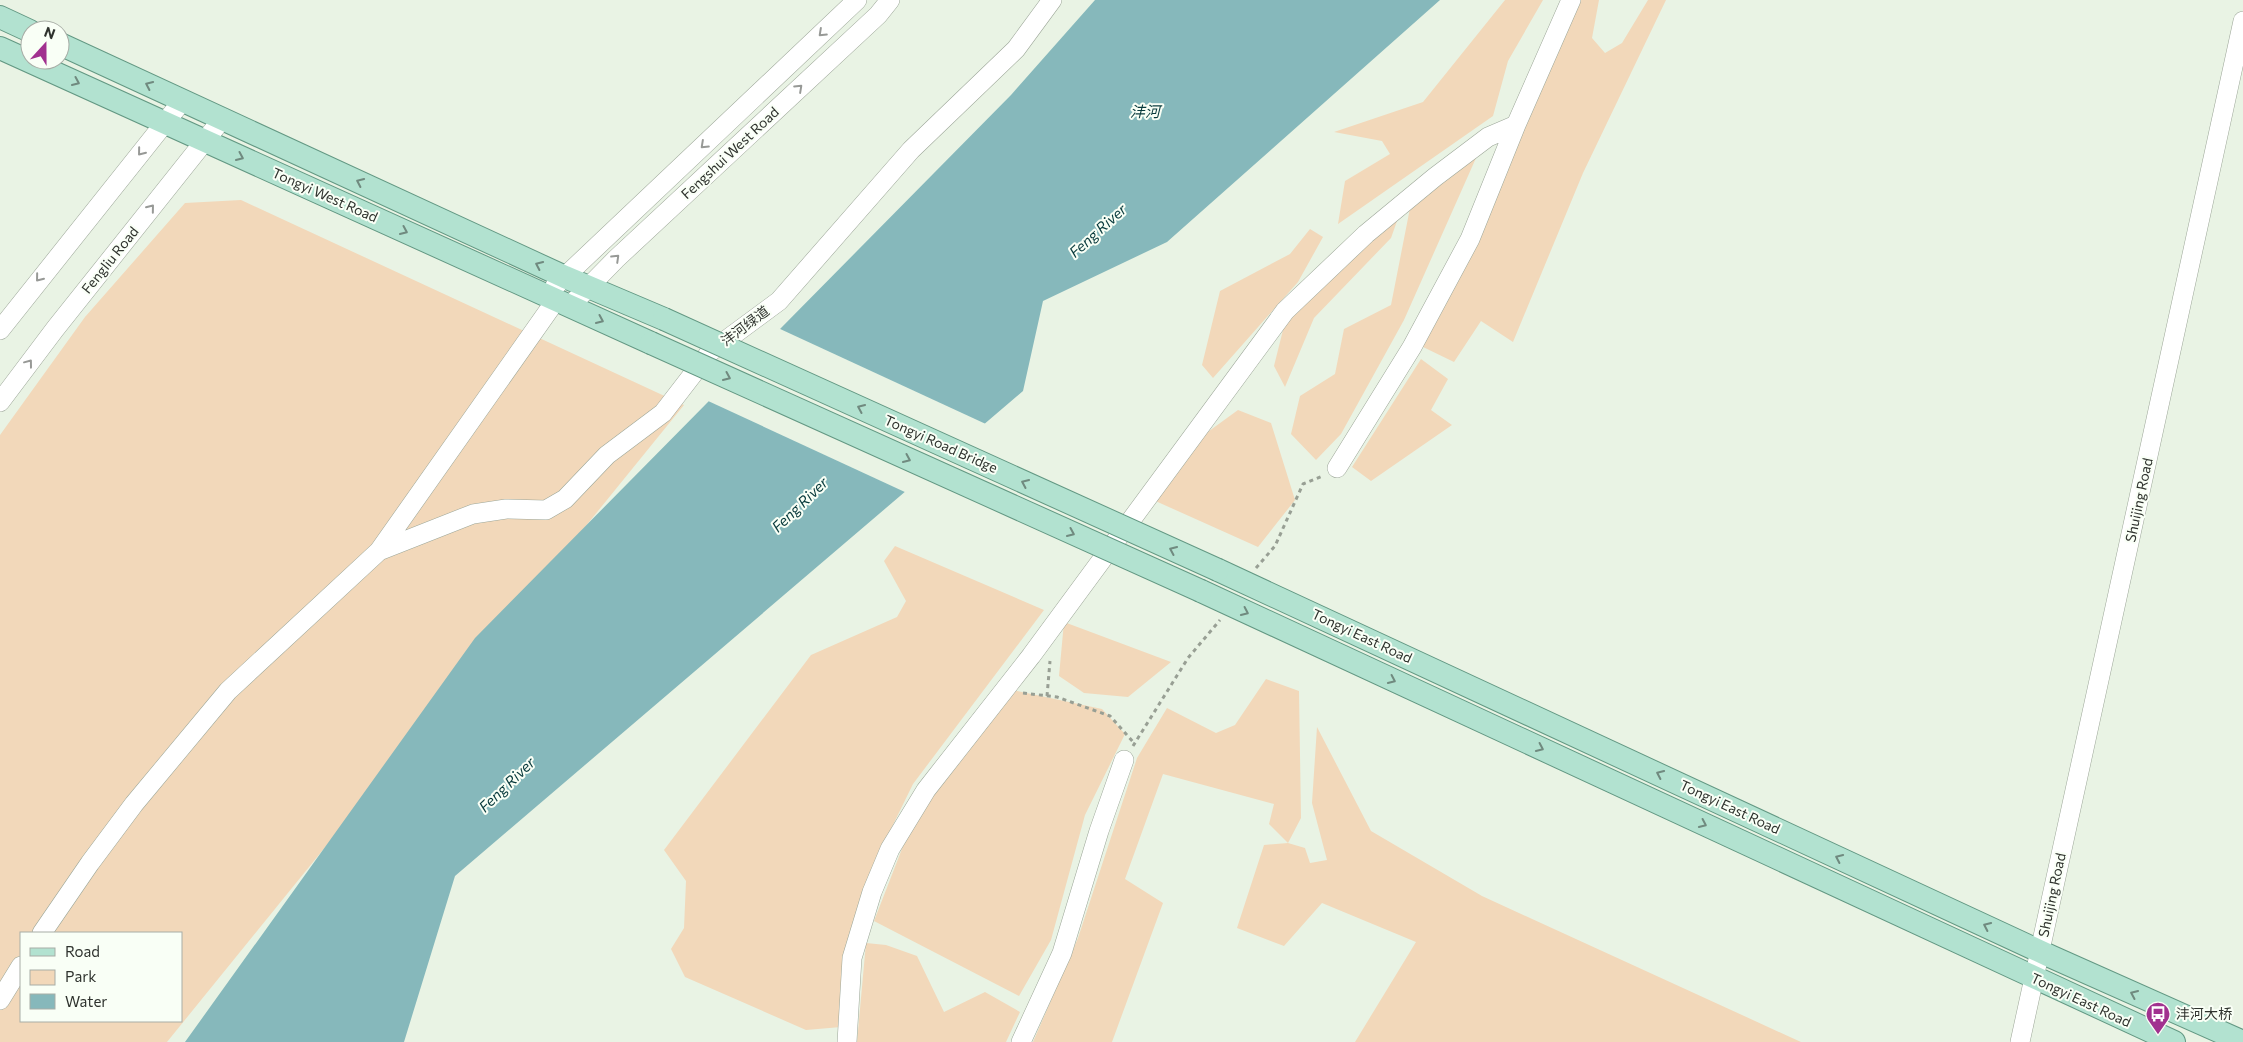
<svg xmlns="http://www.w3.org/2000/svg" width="2243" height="1042" viewBox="0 0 2243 1042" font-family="Commissioner,'Noto Sans SC',sans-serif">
<rect width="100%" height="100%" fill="#e9f3e4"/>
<path fill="#f2d8ba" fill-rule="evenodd" d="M1505,0H1543L1508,61L1493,116L1338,224L1345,181L1390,154L1382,141L1334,132L1423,102Z
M1577,0H1599L1592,38L1605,53L1622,43L1648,0H1666L1583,173L1513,342L1481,321L1454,362L1423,347Z
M1480,149L1404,320L1341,434L1316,460L1291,434L1300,396L1335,374L1344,329L1391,305L1411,203Z
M241,200L684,405L167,1042H0V435L85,317L185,203ZM21,933H181V1021H21Z
M1402,207L1391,238L1314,318L1285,387L1274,366L1285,322Z
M1310,229L1323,237L1298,282L1213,378L1202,365L1220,291L1290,254Z
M1421,359L1448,379L1431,410L1452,425L1371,481L1352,467Z
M1238,410L1271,423L1295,500L1258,547L1151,499L1183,450Z
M895,546L1044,610L913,784L889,833L841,1027L806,1030L685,977L671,949L684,928L686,881L664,850L811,655L897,617L906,601L884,561Z
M1064,622L1171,662L1128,697L1084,693L1059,676Z
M1266,679L1299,691L1301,818L1288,843L1305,848L1310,863L1327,860L1312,803L1317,727L1371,831L1482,896L1801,1042H1355L1416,942L1322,903L1284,946L1237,928L1264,845L1288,843L1269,824L1274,804L1163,774L1125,879L1163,903L1112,1042H1033L1078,938L1137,758L1167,708L1216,733L1235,725Z
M1008,689L1102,709L1125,734L1085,815L1051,940L1019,996L874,921L912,823Z
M866,943L886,945L917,956L944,1012L985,992L1020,1012L1006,1042H857Z"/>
<path fill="#86b8bb" d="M1095,0H1440L1167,242L1043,301L1023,391L455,876L404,1042H185L475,638L1011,95Z"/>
<path fill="#e9f3e4" d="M778,328L988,425L907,493L706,400Z"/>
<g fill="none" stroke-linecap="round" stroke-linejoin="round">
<defs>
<path id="minor" d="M555,286L857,0
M570,306L616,259L878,15L890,0
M0,330L183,100
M0,402L55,329L223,118
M1337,468L1412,347L1470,239L1516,125
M379,551L473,514L506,509L546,510L565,499L607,455L663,413L710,352L779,301L911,150L1016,49L1052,0
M42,933L90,863L134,804L228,691L379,551L556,300
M0,1000L21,966
M847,1042L852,958L872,892L890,849L926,790L1031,656L1285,311L1366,234L1435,177L1488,137L1516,125L1571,0
M1021,1042L1062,953L1099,831L1124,760
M2020,1042L2243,21"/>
<path id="major" d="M0,17L30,31
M60,44L565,277L664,319
M0,48L651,343
M1218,570L2052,957L2243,1042
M1201,591L2174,1042"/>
</defs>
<use href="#minor" stroke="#9ca698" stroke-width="20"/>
<use href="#major" stroke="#639883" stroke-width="24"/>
<path stroke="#989f94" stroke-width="3" stroke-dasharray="4 4" stroke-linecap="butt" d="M1256,568L1275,546L1303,484L1323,476
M1023,693L1057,697L1110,716L1135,744
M1047,696L1050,661
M1133,746L1188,658L1220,620"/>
<use href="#minor" stroke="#fff" stroke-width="19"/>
<use href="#major" stroke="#b2e2d0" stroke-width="22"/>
<defs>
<path id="major-bridge" d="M664,319L1218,570
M651,343L1201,591"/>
</defs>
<use href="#major-bridge" stroke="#639883" stroke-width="24" stroke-linecap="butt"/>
<use href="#major-bridge" stroke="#b2e2d0" stroke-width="22"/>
</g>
<defs><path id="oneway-chevron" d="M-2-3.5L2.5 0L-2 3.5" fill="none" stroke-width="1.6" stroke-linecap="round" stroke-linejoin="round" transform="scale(1.25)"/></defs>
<g stroke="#979996">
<use href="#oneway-chevron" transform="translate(822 33) rotate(137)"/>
<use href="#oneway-chevron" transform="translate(799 88) rotate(-43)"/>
<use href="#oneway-chevron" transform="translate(704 145) rotate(137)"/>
<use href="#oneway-chevron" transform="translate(141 152) rotate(129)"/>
<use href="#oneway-chevron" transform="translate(151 208) rotate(-51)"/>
<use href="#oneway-chevron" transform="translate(616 258) rotate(-44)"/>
<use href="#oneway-chevron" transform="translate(39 278) rotate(129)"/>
<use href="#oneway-chevron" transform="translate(29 363) rotate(-53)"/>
</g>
<g stroke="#708a7f">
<use href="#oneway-chevron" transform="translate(76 82) rotate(24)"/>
<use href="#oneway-chevron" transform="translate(149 85) rotate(-155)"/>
<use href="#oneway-chevron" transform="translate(240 157) rotate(24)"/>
<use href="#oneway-chevron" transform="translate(360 182) rotate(-155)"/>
<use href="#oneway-chevron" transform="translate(404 231) rotate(24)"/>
<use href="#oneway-chevron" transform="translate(539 265) rotate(-155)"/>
<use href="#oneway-chevron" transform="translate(600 320) rotate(24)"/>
<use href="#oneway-chevron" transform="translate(727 377) rotate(24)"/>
<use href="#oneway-chevron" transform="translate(861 408) rotate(-156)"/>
<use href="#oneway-chevron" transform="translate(907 459) rotate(24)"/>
<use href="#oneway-chevron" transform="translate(1025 483) rotate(-156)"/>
<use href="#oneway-chevron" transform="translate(1071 533) rotate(24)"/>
<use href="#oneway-chevron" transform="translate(1173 550) rotate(-156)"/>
<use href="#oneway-chevron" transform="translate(1245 612) rotate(25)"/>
<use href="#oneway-chevron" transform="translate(1392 680) rotate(25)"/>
<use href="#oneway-chevron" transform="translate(1540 748) rotate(25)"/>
<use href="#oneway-chevron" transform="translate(1660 774) rotate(-155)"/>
<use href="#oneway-chevron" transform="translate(1703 824) rotate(25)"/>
<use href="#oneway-chevron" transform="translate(1839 858) rotate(-155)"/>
<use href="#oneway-chevron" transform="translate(1987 926) rotate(-155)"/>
<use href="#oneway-chevron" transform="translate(2134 994) rotate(-156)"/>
</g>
<defs>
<symbol id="bus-pin" viewBox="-11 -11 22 30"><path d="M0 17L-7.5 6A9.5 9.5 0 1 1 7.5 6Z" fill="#a1318f" stroke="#f9fff6"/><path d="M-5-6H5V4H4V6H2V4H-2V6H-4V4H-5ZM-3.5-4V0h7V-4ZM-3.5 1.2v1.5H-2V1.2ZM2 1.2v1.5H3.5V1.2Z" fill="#fff"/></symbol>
</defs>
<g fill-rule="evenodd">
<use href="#bus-pin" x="2144" y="1000" width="28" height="38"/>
</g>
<g text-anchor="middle" stroke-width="4" stroke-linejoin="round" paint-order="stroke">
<g font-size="14" fill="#2f332e" stroke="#f9fff6">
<text transform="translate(730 153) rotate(-43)" y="5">Fengshui West Road</text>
<text transform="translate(325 195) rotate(24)" y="5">Tongyi West Road</text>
<text transform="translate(110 260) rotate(-51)" y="5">Fengliu Road</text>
<text transform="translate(745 326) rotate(-37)" y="5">沣河绿道</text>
<text transform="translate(941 444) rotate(24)" y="5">Tongyi Road Bridge</text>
<text transform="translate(2139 500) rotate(-78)" y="5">Shuijing Road</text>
<text transform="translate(1362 636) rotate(25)" y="5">Tongyi East Road</text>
<text transform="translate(1730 807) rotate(25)" y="5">Tongyi East Road</text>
<text transform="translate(2052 895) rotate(-78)" y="5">Shuijing Road</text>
<text transform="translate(2081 1000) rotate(25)" y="5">Tongyi East Road</text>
</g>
<g font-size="14" fill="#2f332e" stroke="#f9fff6" text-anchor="start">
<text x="2176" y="1019">沣河大桥</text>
</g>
<g font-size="15" font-style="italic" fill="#083a3c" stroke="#f9fff6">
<text x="1145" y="117">沣河</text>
<text transform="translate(1098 231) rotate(-42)" y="5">Feng River</text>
<text transform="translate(800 505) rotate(-44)" y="5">Feng River</text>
<text transform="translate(507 785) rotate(-44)" y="5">Feng River</text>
</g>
</g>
<rect x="20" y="932" width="162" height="90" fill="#f9fff6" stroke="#a8ada6"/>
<rect x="30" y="948" width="25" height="8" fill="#b2e2d0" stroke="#a8ada6"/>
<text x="65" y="957" font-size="15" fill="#2f332e">Road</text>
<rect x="30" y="970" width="25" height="15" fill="#f2d8ba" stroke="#a8ada6"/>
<text x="65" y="982" font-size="15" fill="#2f332e">Park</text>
<rect x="30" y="994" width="25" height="15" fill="#86b8bb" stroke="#a8ada6"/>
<text x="65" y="1007" font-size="15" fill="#2f332e">Water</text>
<g transform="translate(45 45) rotate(21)"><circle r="24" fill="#f9fff6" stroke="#a8ada6"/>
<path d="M0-4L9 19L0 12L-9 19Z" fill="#a1318f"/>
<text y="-8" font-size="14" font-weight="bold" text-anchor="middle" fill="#2f332e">N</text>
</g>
</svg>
